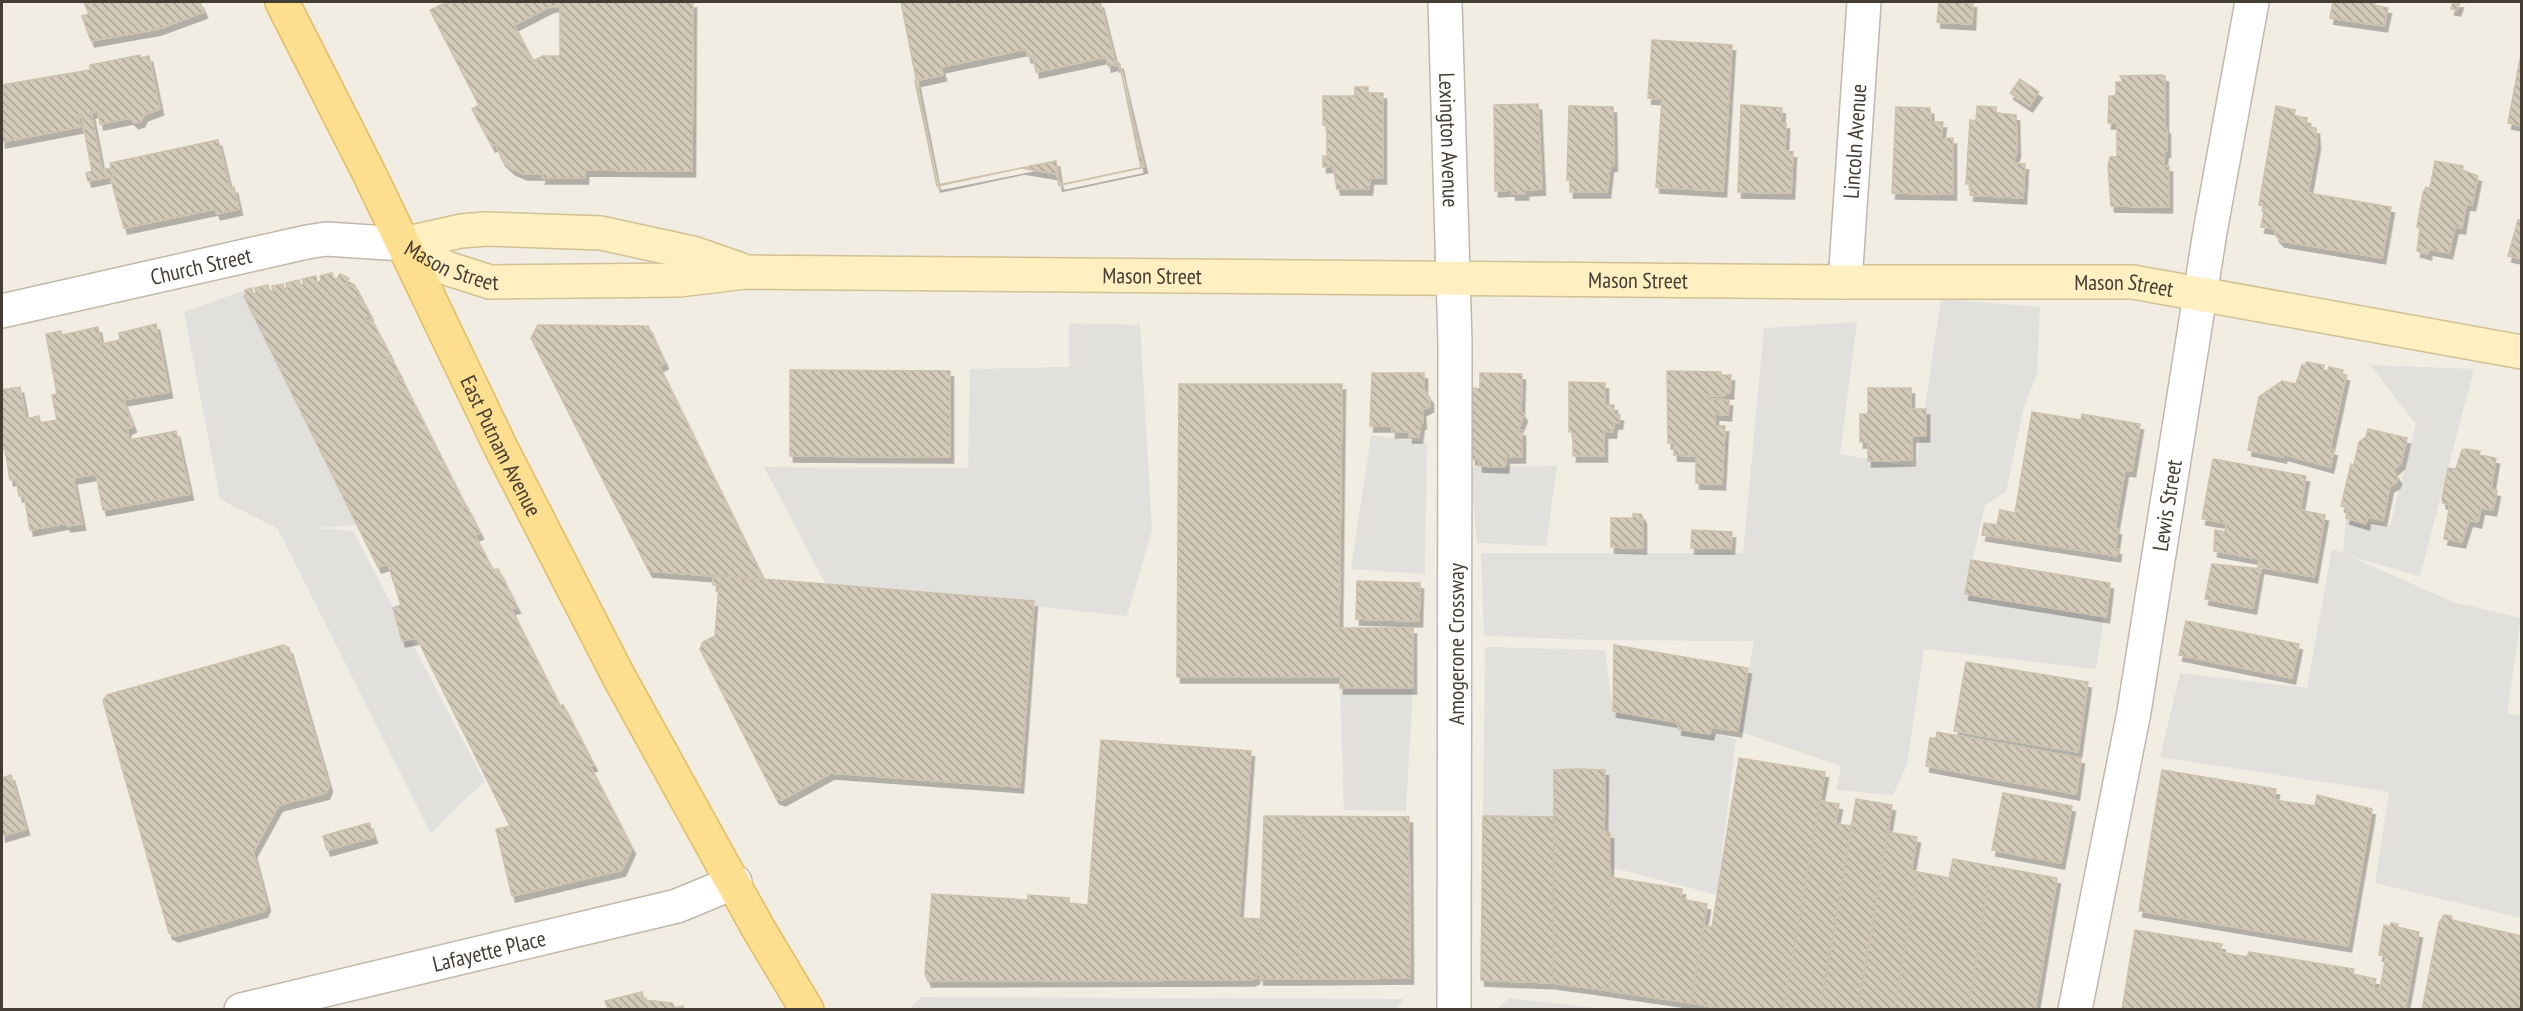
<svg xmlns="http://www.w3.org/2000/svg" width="2523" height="1011" viewBox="0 0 2523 1011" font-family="'PT Sans Narrow',sans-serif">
<defs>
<pattern id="building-back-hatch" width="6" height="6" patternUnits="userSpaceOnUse" patternTransform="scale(1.5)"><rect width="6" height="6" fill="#d3c9b9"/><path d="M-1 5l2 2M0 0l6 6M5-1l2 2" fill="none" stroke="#ada497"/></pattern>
<filter id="shadow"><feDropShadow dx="3.5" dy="6" stdDeviation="0" flood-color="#0004"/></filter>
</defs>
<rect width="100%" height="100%" fill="#f2ede3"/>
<path fill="#e2e0dc" d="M245,290L357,525L317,528L353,531L485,782L463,801L431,834L278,529L220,499L184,312Z
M1941,299L2040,307L2037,374L2024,407L2006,492L1985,505L1965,593L2104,617L2096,669L1924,649L1907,764L1893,795L1836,790L1841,766L1738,731L1754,641L1591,640L1484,636L1481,553H1743L1764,328L1857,322L1840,454L1916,468Z
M1069,323L1140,325L1152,530L1127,616L826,585L764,467L968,468L970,369L1069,367Z
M2370,365L2474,369L2420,576L2349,556L2453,602L2521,618L2507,713L2521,716V918L2375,883L2389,792L2160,757L2180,673L2307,688L2332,549L2343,553L2346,518L2390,526L2416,424Z
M1371,435L1427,443L1425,574L1351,569Z
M1557,466L1546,546L1477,543L1470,467Z
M1485,647L1605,650L1613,711L1736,739L1717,895L1610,867L1605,770H1560L1554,817L1483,816Z
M1340,688H1413L1406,811L1344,810Z
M921,997L1404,999L1396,1010L909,1009Z
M1509,998L1581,1006L1601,1009H1497Z"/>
<path fill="url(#building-back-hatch)" stroke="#cec1ac" stroke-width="1.5" fill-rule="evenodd" filter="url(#shadow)" d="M84,2H200L204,12L158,29L91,41L82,16L89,14Z
M447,2H693L692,171L585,170V178H542L543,174H524L512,169L502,160L496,144L492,146L472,109L479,105L430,10ZM551,6H560V56H543L533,61L514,25Z
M901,2H1100L1116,66L1120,65L1141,168L1060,185L1056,161L937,185Z
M1939,2H1973L1972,24L1937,22Z
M2333,2H2375L2374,5L2388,8L2384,26L2330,18Z
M2453,2H2460L2457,10L2451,9Z
M1652,40L1732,45L1723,191L1656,187L1662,99L1648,98Z
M1026,49L1028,57L1033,56L1036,72L1106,57L1108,66L1119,63L1144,167L1059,185L1057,174L1021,168L937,186L915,81L943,75L941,67Z
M140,55L141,58L149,56L160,109L144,115L141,121L135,123L130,118L100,124L98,111L91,112L102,170L111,168L113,176L88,181L86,173L92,171L81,114L78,115L80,127L2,142V85L90,70V65Z
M2520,59H2522V126L2508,123Z
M2161,75L2165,76V128H2167V151H2165L2163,166H2169V207L2111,206L2108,166L2110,157H2117V123H2108L2109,96H2116V82H2123L2120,76Z
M2020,79L2039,92L2029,106L2010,93Z
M1355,87H1368V93H1383V178H1370L1369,189H1337L1333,166L1323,167V156L1327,157V126L1323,125V96H1355Z
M1538,104L1542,189L1525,190V194H1512V190L1495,191L1494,105Z
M1741,105L1782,108L1781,123H1786L1785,151L1793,152L1791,193L1738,192Z
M1569,106L1613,107L1614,165L1610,166L1607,192H1570V180H1567Z
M1977,106L1996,107V113L2016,115L2017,151L2013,163L2025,164L2023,198L1970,195L1971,184H1966L1970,120L1976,121Z
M2276,106L2295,110L2294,116L2307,118L2306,126L2316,128L2317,143L2308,193L2391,207L2382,258L2281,241L2276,236L2275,229L2261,227L2265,206L2259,205Z
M1896,107L1930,108L1931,122H1943L1941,139L1953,138V194L1892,193Z
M218,140L230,189L234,187L239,209L217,214L215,209L124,228L110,176H113L110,163Z
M2435,161L2463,166L2462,170L2478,176L2472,205L2466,204L2462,228L2455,227L2449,253L2428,249V254L2417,251L2420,228L2417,227L2423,193L2426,187L2430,188Z
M2518,220H2522V259L2508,256Z
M332,273L333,278L337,279L340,274L349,278L346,283L350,286L354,284L360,296L356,298L357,301L362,299L370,315L365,318L367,322L371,319L390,355L386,360L391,358L400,375L395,377L396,381L401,378L465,505L461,507L462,509L467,507L480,533L475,535L476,538L493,570L498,569L517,607L511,609L560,706L563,705L594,765L590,766L632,848L622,870L512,896L496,829L510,826L417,638L402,641L393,608L401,605L388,564L378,567L244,296L246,295L245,290L252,288L253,294H256L255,288L268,285L270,292L273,291L272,286L283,284L284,289L287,288L286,283L299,280L301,285L304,284L302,279L316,276L317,282L321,281L320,276Z
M156,324L169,392L123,400L133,426L127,429L129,440L176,431L190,494L103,510L96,474L73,478L82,524L67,526L66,523L30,530L24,495L19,496L16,479L10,480L5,449H2V390L20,387L26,419L39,416L40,423L57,420L52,395L57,394L46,334L61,331L62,335L98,327L101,344L120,340L119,333Z
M538,325L648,326L665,363L659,366L764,580L649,571L531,338Z
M2306,362L2324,365L2323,370L2328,371L2329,367L2343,370L2342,374L2346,375L2330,449L2334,450L2330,467L2283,454V457L2248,450L2259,397L2282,381L2296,384L2302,365L2305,366Z
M790,370L950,371V457L790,456Z
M1667,371L1721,372V375H1731L1730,393H1725V396H1708V399L1729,400L1728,415L1715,414V426H1725L1722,484L1696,483V456L1674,455V443H1668Z
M1372,373H1424V390L1430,398V406L1422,410L1423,423H1421L1419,437H1409V432H1392V426H1370Z
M1480,373L1522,374L1521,411L1524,415L1518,430H1522V457H1506L1505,467L1479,466V459H1472V388L1480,389Z
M1569,382L1605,383V405H1614V414L1620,415L1619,423H1614L1613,432H1604V456H1573V432H1569Z
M1179,384H1342L1339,628H1413V688H1340V677H1177Z
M1868,388H1911V409H1926V436H1912V460L1868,461V442H1860V414H1868Z
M2032,412L2081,420L2082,414L2140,424L2132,471L2125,470L2115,528L2118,529L2115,549H2118L2117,556L1982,535L1984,523L1997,525L2000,510L2015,513Z
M2368,429L2407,438L2401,463L2393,470L2398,478L2396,483L2390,486L2383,520L2367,517L2366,524L2346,518L2348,508L2341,506L2351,464L2354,465L2359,442L2366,437Z
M2466,449L2480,451L2479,455L2496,458L2491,489L2497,491L2493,510L2481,508L2478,522L2469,520L2462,542L2444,539L2450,504L2443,503L2442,499L2448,468L2456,469L2462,450Z
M2213,459L2306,476L2300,510L2325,515L2314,577L2258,567L2259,559L2214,551L2215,530L2225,532L2227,523L2202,519Z
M1633,514H1641L1643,518V548L1611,547V518H1633Z
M1692,530L1732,532L1731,548H1691Z
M1971,560L2110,583L2106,617L1965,594Z
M2212,564L2260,569L2253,608L2205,599Z
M714,575L1034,601L1020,787L831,773L782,800L776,798L700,649L703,642L715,636L719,585H713Z
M1357,581L1420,583L1419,621L1356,619Z
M2186,621L2299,644L2292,678L2179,655Z
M283,645L289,648L329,786L326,793L279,805L253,852L267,905L264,911L175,936L169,933L103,701L107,695Z
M1614,645L1748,668L1738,731L1712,727L1710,734L1678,729L1679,722L1613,711Z
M1966,662L2088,682L2078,752L1954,731Z
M1937,732L2081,758L2076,794L1926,766L1930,738H1936Z
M1101,740L1251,751L1239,918L1260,919L1259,971L1257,972L1256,978L1251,980L928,981L925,973L932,894L1028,900V895L1069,898V903L1088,905Z
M1739,758L1825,772L1783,1010H1728L1687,1002L1691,1003L1704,926L1712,927Z
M1576,769L1605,770L1604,832L1610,833V991L1553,983L1554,770Z
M2162,770L2276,789L2274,800L2315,806L2317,795L2372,809L2348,946L2139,911Z
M11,775L26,829L2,836V778Z
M2003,793L2072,806L2061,863L1992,850Z
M1856,799L1892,805L1869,949L1857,1010H1820Z
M1820,801L1839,804L1835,824L1852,826L1834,932L1820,1010H1783Z
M1264,816H1302L1299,979H1260V974H1256L1259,971Z
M1302,816L1409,817L1410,978L1299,979Z
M1483,816L1554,817L1553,983L1481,980Z
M369,823L374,837L327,850L323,836Z
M1888,832L1917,837L1911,871L1918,872L1894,1010H1857Z
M1953,859L1991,866L1968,1010H1894L1918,872L1949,878Z
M1991,866L2057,878L2035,1010H1968Z
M1610,877L1682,889L1681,899L1707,904L1691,1003L1610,991Z
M2444,915L2451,916L2452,920L2522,936V1010H2422L2439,923Z
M2391,923L2398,924L2397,927L2419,932L2405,1010H2122L2135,930L2222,944L2220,952L2247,957L2249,952L2354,969L2353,974L2376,979L2373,988L2380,990L2386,956L2379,955L2384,925L2390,927Z
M642,992L644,1000L672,1003L675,1008L683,1006L684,1010H604L608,1009L605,1001Z"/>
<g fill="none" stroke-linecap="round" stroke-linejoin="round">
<defs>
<g id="street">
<path id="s1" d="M1445,2L1455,343L1454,1010"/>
<path id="s2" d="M1845,282L1864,2"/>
<path id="s3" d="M2,311L307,242L326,239L403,244"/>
<path id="s4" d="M241,1010L677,906L735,882"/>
<path id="s5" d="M2075,1010L2134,712L2210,232L2252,2"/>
</g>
<g id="secondary">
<path id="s6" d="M403,244L446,268L490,282L679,280L746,272L1845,282H2133L2522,352"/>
<path d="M403,244L461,231L486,229L601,233L693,253L739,269"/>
</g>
<g id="primary">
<path id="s7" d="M282,2L369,173L501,448L619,677L758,928L807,1010"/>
</g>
</defs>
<use href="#street" stroke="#c0b8a9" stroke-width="36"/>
<use href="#secondary" stroke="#d2c193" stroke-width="36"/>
<use href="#primary" stroke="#e3bb60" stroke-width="36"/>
<use href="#street" stroke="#fff" stroke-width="33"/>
<use href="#secondary" stroke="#ffefc1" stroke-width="33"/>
<use href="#primary" stroke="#fedf90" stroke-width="33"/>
</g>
<g text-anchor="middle" stroke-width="4.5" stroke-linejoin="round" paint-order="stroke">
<g font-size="22" fill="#443d34" stroke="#fff">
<text dy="8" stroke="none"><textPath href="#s1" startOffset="138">Lexington Avenue</textPath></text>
<text dy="8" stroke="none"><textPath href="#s2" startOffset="141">Lincoln Avenue</textPath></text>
<text dy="8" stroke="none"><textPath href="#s6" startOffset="54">Mason Street</textPath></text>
<text dy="8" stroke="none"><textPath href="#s3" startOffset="204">Church Street</textPath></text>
<text dy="8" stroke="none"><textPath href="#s6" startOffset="758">Mason Street</textPath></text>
<text dy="8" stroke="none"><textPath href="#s6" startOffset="1244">Mason Street</textPath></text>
<text dy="8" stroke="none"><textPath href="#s6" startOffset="1730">Mason Street</textPath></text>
<text dy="8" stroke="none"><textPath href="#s7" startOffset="495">East Putnam Avenue</textPath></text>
<text dy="8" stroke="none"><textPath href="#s5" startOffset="513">Lewis Street</textPath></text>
<text transform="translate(1456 644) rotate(-90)" y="8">Amogerone Crossway</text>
<text dy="8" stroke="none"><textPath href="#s4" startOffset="255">Lafayette Place</textPath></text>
</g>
</g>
<rect width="2523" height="1011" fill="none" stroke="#443d34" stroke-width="6"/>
</svg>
